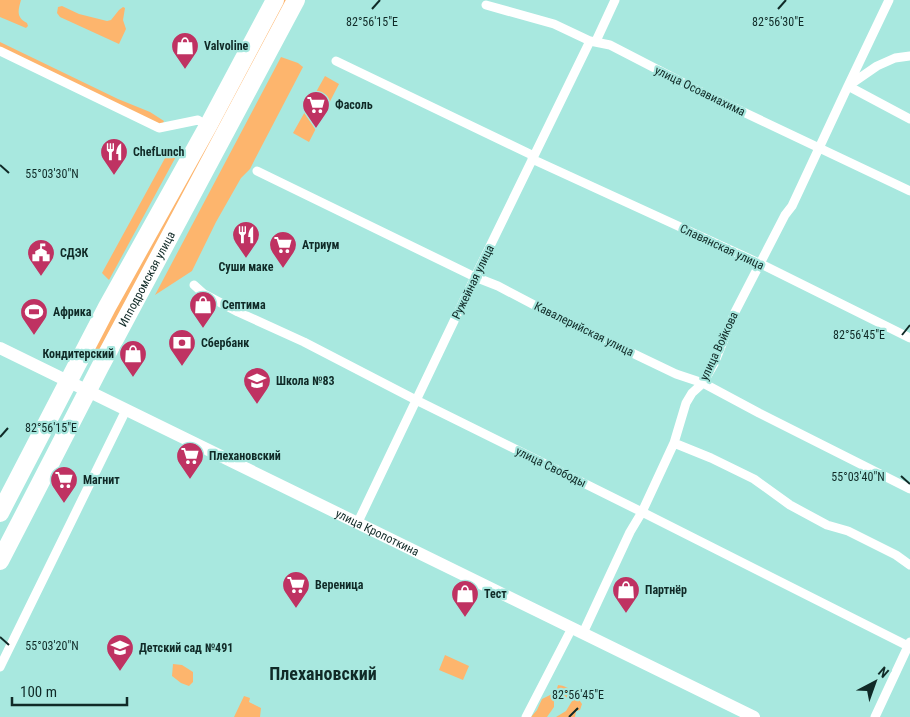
<svg xmlns="http://www.w3.org/2000/svg" width="910" height="717" viewBox="0 0 910 717" font-family="'Roboto Condensed',sans-serif">
<rect width="100%" height="100%" fill="#a8e8df"/>
<path fill="#fdb56d" d="M0,0H21C18,11 16,17 27,23L28,26L26,28L0,17Z
M279,0H290L97,354L94,356L91,354Z
M62,6L79,14L107,21L111,20L119,10L123,7L125,8L123,20L126,29L119,44L60,17L57,13L58,7Z
M0,42L118,99L150,112L164,121L162,125L0,49Z
M281,57L298,63L303,67L255,159L250,169L241,178L216,222L192,271L155,295Z
M325,76L339,84L309,142L293,133Z
M170,149L179,151L109,280L102,273Z
M445,655L469,666L463,680L439,670Z
M173,664L182,665L193,672V682L189,686L181,683L172,676Z
M558,685C571,686 576,695 582,704L580,710L576,711L575,717H556L566,711L572,701L563,695H559L554,701V707L547,717H531L537,710L542,699L556,692Z
M244,696L250,698L249,702L261,708L260,717H234Z"/>
<g fill="none" stroke-linecap="round" stroke-linejoin="round">
<path stroke="#fff" stroke-width="9" d="M889,0L848,86L910,119
M486,5L554,24L590,41L610,45L701,92L910,191
M596,41L615,0
M0,51L159,128L198,120L208,126
M336,61L534,156
M532,159L761,264L910,338
M257,171L475,277L498,286L557,317L676,374L703,383L759,413L910,489
M194,285L204,294L238,312L304,342L416,400L642,512L910,647
M674,443L711,458L754,479L790,505L827,525L848,531L896,555L910,565
M357,524L475,277L590,41
M583,633L630,532L642,512L674,443L686,403L692,393L703,383L714,364L735,312L785,215L792,206L848,86L877,66L895,58L910,56
M0,667L126,410
M526,717L572,628
M875,717L910,642"/>
<path stroke="#fff" stroke-width="12" id="s1" d="M0,348L754,717"/>
<g stroke="#fff" stroke-width="18">
<path d="M0,513L107,307L208,126L275,0"/>
<path id="s2" d="M0,561L100,367L296,0"/>
</g>
</g>
<path fill="none" stroke="#102a27" stroke-width="2" d="M372,9L380,0M778,9L786,0M0,165L9,173M902,335L910,325M0,437L8,428M901,476L910,484M0,637L9,645M569,717L578,708"/>
<defs>
<symbol id="shop-pin" viewBox="-11 -11 22 30"><path d="M0 17L-7.5 6A9.5 9.5 0 1 1 7.5 6Z" fill="#bf3262" stroke="#a8e8df"/><path d="M-5-2.5h2.3a2.7 3.5 0 0 1 5.4 0H5L5.5 6h-11ZM-1.5-2.5h3a1.5 2.3 0 0 0-3 0Z" fill="#fff"/></symbol>
<symbol id="supermarket-pin" viewBox="-11 -11 22 30"><path d="M0 17L-7.5 6A9.5 9.5 0 1 1 7.5 6Z" fill="#bf3262" stroke="#a8e8df"/><path d="M-6-5.5h2.5l.6 2H6L4.5 2H-2.5L-4.4-4H-6ZM-1.5 3.2a1.3 1.3 0 1 0 .1 0ZM3 3.2a1.3 1.3 0 1 0 .1 0Z" fill="#fff"/></symbol>
<symbol id="restaurant-pin" viewBox="-11 -11 22 30"><path d="M0 17L-7.5 6A9.5 9.5 0 1 1 7.5 6Z" fill="#bf3262" stroke="#a8e8df"/><path d="M-5-6h1v4h1v-4h1v4h1v-4h1v5L-1.5 .5V6h-2V.5L-5-1ZM5-6V6H3V1.5H1.5Q1.5-4 5-6Z" fill="#fff"/></symbol>
<symbol id="civic-pin" viewBox="-11 -11 22 30"><path d="M0 17L-7.5 6A9.5 9.5 0 1 1 7.5 6Z" fill="#bf3262" stroke="#a8e8df"/><path d="M-.6-6.5H3V-4.5H.6V-3L4-1V1h2V6H-6V1h2V-1L-.6-3ZM-1.2 2.5V6h2.4V2.5Z" fill="#fff"/></symbol>
<symbol id="stadium-pin" viewBox="-11 -11 22 30"><path d="M0 17L-7.5 6A9.5 9.5 0 1 1 7.5 6Z" fill="#bf3262" stroke="#a8e8df"/><path d="M0-5a6.5 5 0 1 0 0 10a6.5 5 0 1 0 0-10ZM-3.5-1.8h7v3.6h-7Z" fill="#fff"/></symbol>
<symbol id="bank-pin" viewBox="-11 -11 22 30"><path d="M0 17L-7.5 6A9.5 9.5 0 1 1 7.5 6Z" fill="#bf3262" stroke="#a8e8df"/><path d="M-6-4H6V4H-6ZM0-2.3a2.3 2.3 0 1 0 0 4.6a2.3 2.3 0 1 0 0-4.6Z" fill="#fff"/></symbol>
<symbol id="school-pin" viewBox="-11 -11 22 30"><path d="M0 17L-7.5 6A9.5 9.5 0 1 1 7.5 6Z" fill="#bf3262" stroke="#a8e8df"/><path d="M0-5L7-2L0 1L-7-2ZM-4 1L0 2.5L4 1V4Q0 6-4 4Z" fill="#fff"/></symbol>
</defs>
<g fill-rule="evenodd">
<use href="#shop-pin" x="169" y="30" width="32" height="43"/>
<use href="#supermarket-pin" x="300" y="89" width="32" height="43"/>
<use href="#restaurant-pin" x="98" y="136" width="32" height="43"/>
<use href="#restaurant-pin" x="230" y="219" width="32" height="43"/>
<use href="#supermarket-pin" x="267" y="229" width="32" height="43"/>
<use href="#civic-pin" x="25" y="237" width="32" height="43"/>
<use href="#shop-pin" x="187" y="289" width="32" height="43"/>
<use href="#stadium-pin" x="18" y="296" width="32" height="43"/>
<use href="#bank-pin" x="166" y="327" width="32" height="43"/>
<use href="#shop-pin" x="117" y="338" width="32" height="43"/>
<use href="#school-pin" x="241" y="365" width="32" height="43"/>
<use href="#supermarket-pin" x="174" y="440" width="32" height="43"/>
<use href="#supermarket-pin" x="48" y="464" width="32" height="43"/>
<use href="#supermarket-pin" x="280" y="569" width="32" height="43"/>
<use href="#shop-pin" x="610" y="574" width="32" height="43"/>
<use href="#shop-pin" x="449" y="578" width="32" height="43"/>
<use href="#school-pin" x="104" y="632" width="32" height="43"/>
</g>
<g text-anchor="middle" stroke-width="4.5" stroke-linejoin="round" paint-order="stroke">
<g font-size="12" font-weight="bold" fill="#102a27" stroke="#a8e8df" text-anchor="start">
<text x="204" y="50">Valvoline</text>
<text x="335" y="109">Фасоль</text>
<text x="133" y="156">ChefLunch</text>
<text x="302" y="249">Атриум</text>
<text x="60" y="257">СДЭК</text>
<text x="246" y="271" text-anchor="middle">Суши маке</text>
<text x="222" y="309">Септима</text>
<text x="53" y="316">Африка</text>
<text x="201" y="347">Сбербанк</text>
<text x="114" y="358" text-anchor="end">Кондитерский</text>
<text x="276" y="385">Школа №83</text>
<text x="209" y="460">Плехановский</text>
<text x="83" y="484">Магнит</text>
<text x="315" y="589">Вереница</text>
<text x="645" y="594">Партнёр</text>
<text x="484" y="598">Тест</text>
<text x="139" y="652">Детский сад №491</text>
</g>
<g font-size="12" fill="#102a27" stroke="#a8e8df">
<text transform="translate(700 91) rotate(26)" y="4">улица Осоавиахима</text>
<text transform="translate(722 247) rotate(25)" y="4">Славянская улица</text>
<text dy="4" stroke="none"><textPath href="#s2" startOffset="318">Ипподромская улица</textPath></text>
<text transform="translate(473 282) rotate(-64)" y="4">Ружейная улица</text>
<text transform="translate(584 329) rotate(26)" y="4">Кавалерийская улица</text>
<text transform="translate(719 346) rotate(-65)" y="4">улица Войкова</text>
<text transform="translate(551 467) rotate(26)" y="4">улица Свободы</text>
<text dy="4" stroke="none"><textPath href="#s1" startOffset="420">улица Кропоткина</textPath></text>
</g>
<g font-size="18" font-weight="bold" fill="#102a27" stroke="#a8e8df">
<text x="323" y="680">Плехановский</text>
</g>
</g>
<g font-size="12" text-anchor="middle" fill="#102a27" stroke="#a8e8df" stroke-width="4.5" stroke-linejoin="round" paint-order="stroke">
<text x="372" y="26">82°56'15"E</text>
<text x="778" y="26">82°56'30"E</text>
<text x="52" y="178">55°03'30"N</text>
<text x="859" y="339">82°56'45"E</text>
<text x="51" y="432">82°56'15"E</text>
<text x="858" y="481">55°03'40"N</text>
<text x="52" y="650">55°03'20"N</text>
<text x="578" y="699">82°56'45"E</text>
</g>
<g transform="translate(875 682) rotate(41)" stroke="#a8e8df" stroke-width="4" paint-order="stroke">
<path d="M0-4L9 19L0 12L-9 19Z" fill="#102a27"/>
<text y="-8" font-size="14" font-weight="bold" text-anchor="middle" fill="#102a27">N</text>
</g>
<path d="M12 697v8h115v-8" fill="none" stroke="#102a27" stroke-width="2.5"/>
<text x="20" y="697" font-size="15" fill="#102a27" stroke="#a8e8df" stroke-width="4" paint-order="stroke">100 m</text>
</svg>
